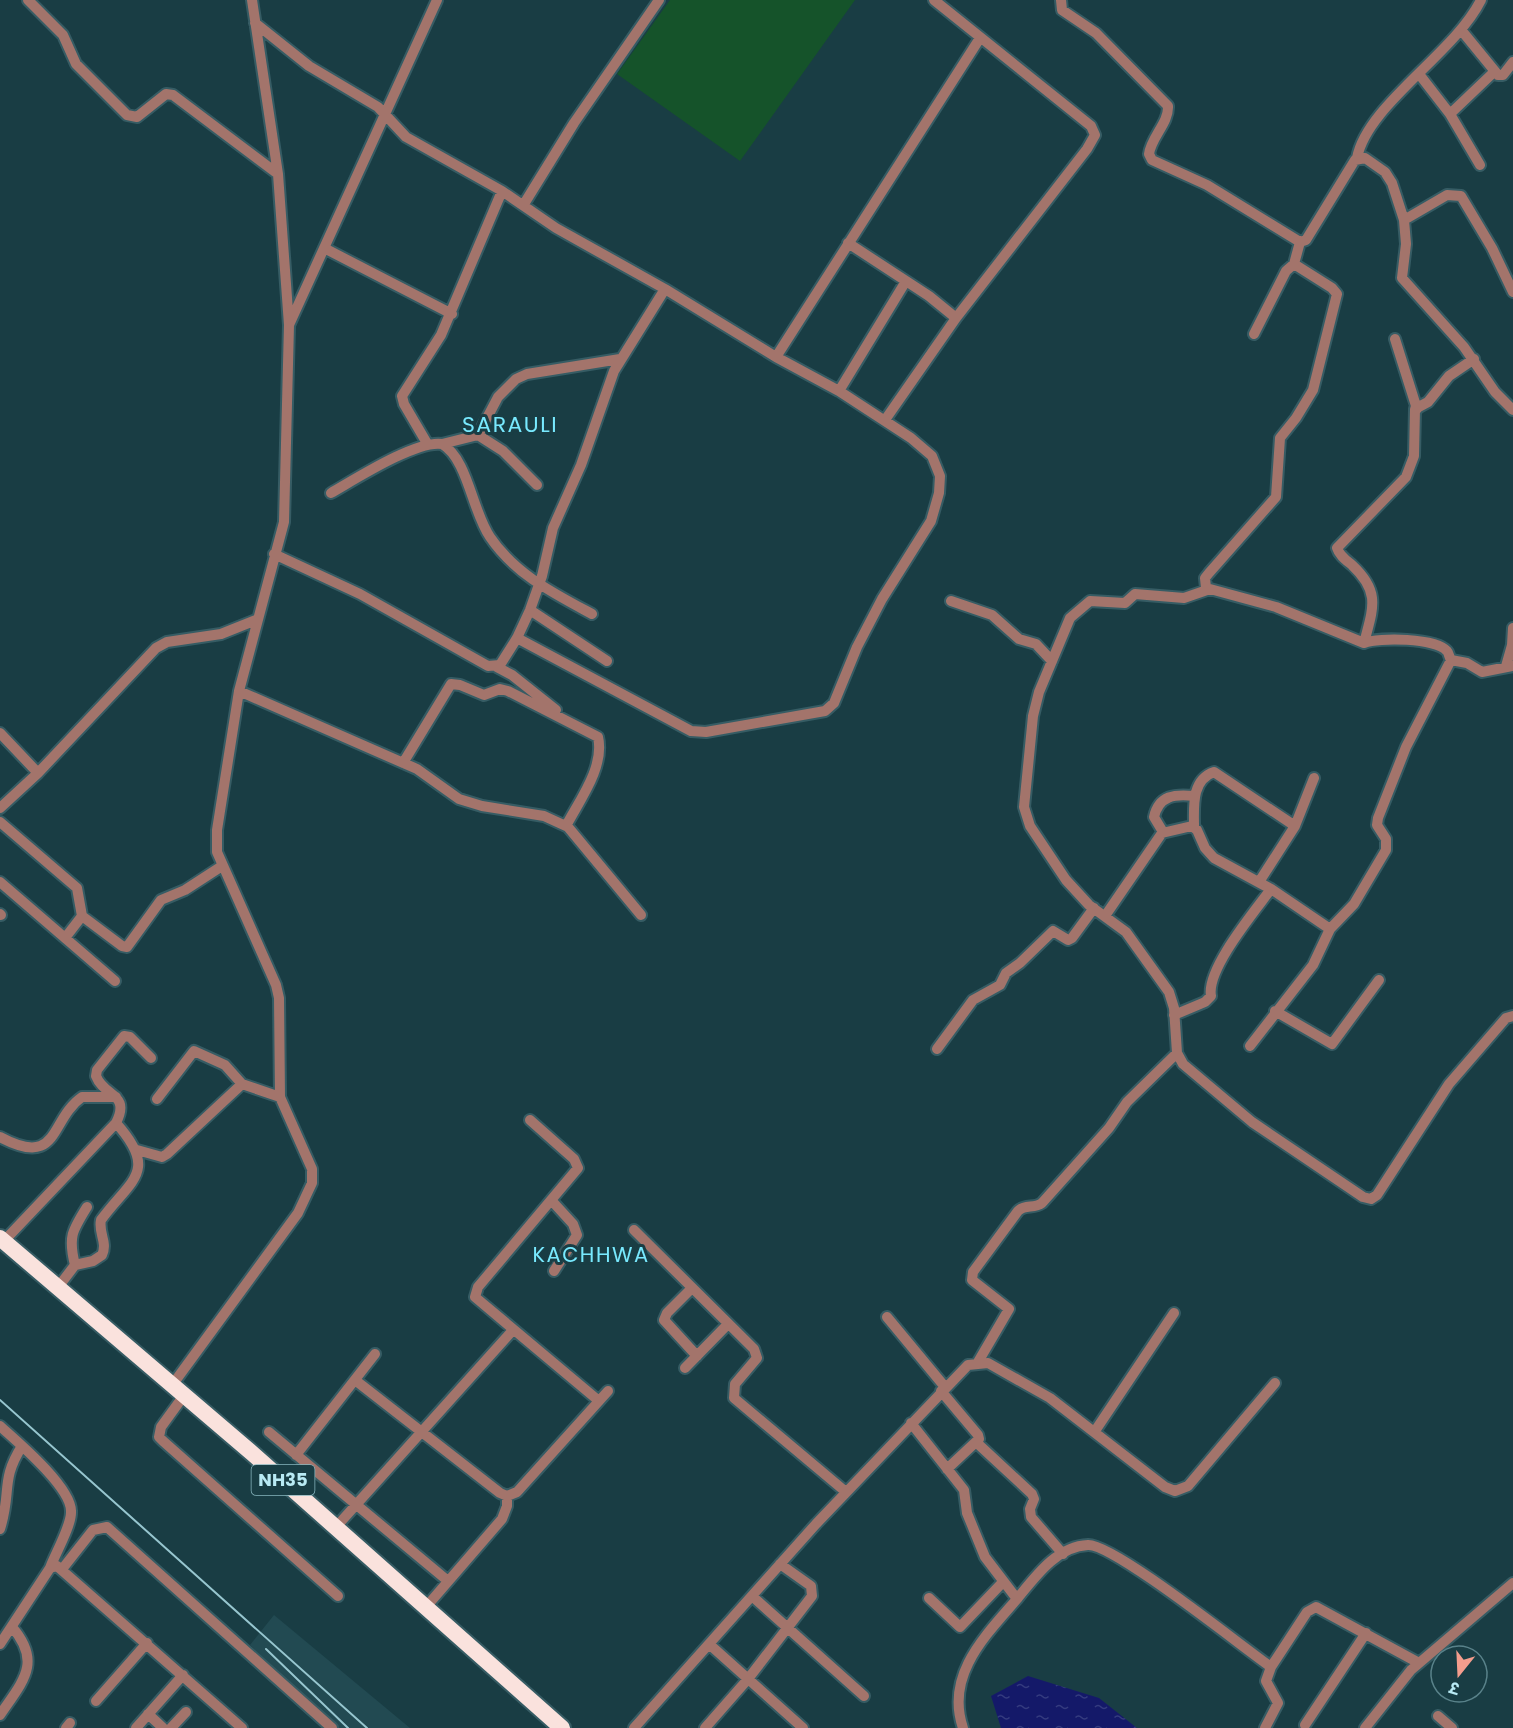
<svg xmlns="http://www.w3.org/2000/svg" width="1513" height="1728" viewBox="0 0 1513 1728" font-family="Poppins,'Noto Sans Devanagari',sans-serif">
<defs>
<pattern id="water-ripples" width="26" height="14" patternUnits="userSpaceOnUse" patternTransform="scale(1.5)"><rect width="26" height="14" fill="#141969"/><path d="M2 4q2-2 4 0t4 0M15 11q2-2 4 0t4 0" fill="none" stroke="#343b7f"/></pattern>
</defs>
<rect width="100%" height="100%" fill="#193d44"/>
<path fill="#224a52" d="M274,1615L410,1728H335L250,1645Z"/>
<path fill="#15532a" d="M670,0H855L740,161L617,74Z"/>
<path fill="url(#water-ripples)" d="M1028,1676L1099,1698L1137,1728H1001L991,1696Z"/>
<g fill="none" stroke-linecap="round" stroke-linejoin="round">
<defs>
<path id="minor" d="M28,0L63,35L76,64L127,115L137,117L166,94L173,95L278,174
M1061,0L1062,10L1096,33L1168,106C1169,123 1151,137 1149,154L1152,160L1207,185L1300,242L1306,240L1355,160L1365,158L1385,172L1392,183L1404,220L1406,244L1402,278L1464,347L1495,392L1513,410
M255,23L309,66L378,107L406,137L502,191L556,228L665,289L776,357L839,391L911,438L932,456L940,476L939,493L931,521L882,599L857,647L834,703L825,711L706,732L691,731L517,638
M1462,31L1498,75H1503L1513,62
M1419,74L1450,114L1480,165
M1450,114L1494,72
M1357,158C1367,105 1454,54 1481,0
M524,204L574,123L659,0
M1404,220L1447,195L1461,196L1492,248L1513,292
M848,243L929,296L956,318
M324,248L452,314
M289,325L437,0
M1254,334L1286,271L1294,264
M1395,339L1417,409
M776,357L980,38
M839,391L906,281
M885,420L956,318L1087,149L1095,135L1091,126L934,0
M478,435L503,451L537,485
M442,444L478,435L498,397L516,379L527,374L620,359
M428,445L404,404L402,396L441,335L502,191
M331,493C354,480 416,440 442,444C468,459 472,511 490,537C515,574 553,593 592,614
M274,554L360,594L488,666L500,665L517,638L530,610L542,576L553,528L581,465L614,371L665,289
M1206,588L1205,578L1209,573L1276,497L1280,438L1296,418L1313,390L1337,294L1332,288L1294,264L1300,242
M951,601L992,615L1019,639L1036,644L1052,661
M530,610L607,661
M1364,643C1373,608 1381,592 1352,565C1346,560 1339,555 1337,548L1406,477L1414,456L1415,409L1428,402L1449,376L1474,359
M1506,666L1512,645L1513,628
M1513,666L1482,672L1467,663L1451,660C1449,657 1449,653 1447,651C1436,638 1379,637 1364,643L1276,607L1210,589L1184,598L1135,594L1125,603L1090,601L1070,618L1039,692L1033,716L1024,807L1030,826L1066,880L1089,905L1126,932L1169,992L1174,1008L1177,1053L1183,1064L1252,1122L1363,1197L1371,1199L1377,1195L1449,1084L1506,1018L1513,1016
M497,667L512,675L556,710
M239,691L417,769L459,799L482,806L544,816L568,827L641,915
M0,733L38,773
M403,763L451,684L460,685L484,695L500,689L508,691L598,737C605,767 579,801 566,826
M0,808L38,773L156,648L167,642L221,634L256,620
M0,822L77,888L82,916L65,938
M1194,826C1194,807 1191,780 1214,772L1295,826
M1163,832L1154,817C1159,795 1175,794 1194,796
M0,882L115,981
M1259,882L1295,826L1314,778
M0,914L1,915
M82,916L122,946L127,947L161,900L185,890L222,866
M1105,916L1162,833L1192,826L1197,830L1205,848L1214,858L1271,889L1330,929
M1275,1011L1332,1044L1379,980
M1174,1015L1205,1002L1211,996C1206,969 1255,911 1271,889
M1250,1046L1313,965L1330,929L1354,904L1386,850V839L1377,825L1378,818L1406,747L1451,660
M937,1049L973,1000L1000,985L1006,973L1020,963L1053,931L1068,940L1072,938L1094,908
M157,1099L194,1051L225,1065L242,1084
M530,1120L574,1159L578,1168L478,1287L475,1297L599,1401
M0,1137C60,1169 49,1120 82,1097H116
M137,1150L162,1157L167,1154L242,1084L280,1097
M552,1201L573,1224L577,1235L554,1271
M634,1230L754,1349L757,1358L735,1384L734,1398L846,1492
M4,1241L116,1123C131,1093 104,1097 96,1076L97,1070L124,1036L130,1037L151,1058
M75,1265C68,1237 72,1231 87,1207
M59,1286L75,1265L93,1261L102,1255C108,1242 98,1233 101,1220C130,1180 160,1172 116,1123
M692,1288L667,1313L664,1320L697,1356
M887,1317L945,1387
M978,1362L1009,1309L972,1280L973,1272L1018,1211C1025,1204 1034,1209 1042,1203L1109,1128L1127,1102L1177,1053
M685,1368L728,1324
M355,1380L500,1493L507,1496L517,1492L608,1391
M173,1384L298,1213L312,1183V1169L280,1097L279,998L276,985L217,852V830L239,691L284,522L289,325L278,174L252,0
M941,1391L978,1435L979,1439L947,1469
M185,1394L161,1427L159,1437L163,1441L338,1596
M911,1423L964,1490L967,1513L985,1557L1017,1599C985,1636 945,1675 963,1728
M0,1426C18,1442 71,1487 71,1511C72,1525 55,1554 50,1568
M1095,1431L1174,1313
M269,1432L448,1581
M977,1443L1032,1494L1034,1499L1030,1509L1031,1517L1063,1554
M296,1455L375,1354
M336,1527L513,1330
M0,1529C12,1491 0,1481 22,1446
M63,1568L93,1530L107,1527L332,1728
M752,1596L864,1696
M929,1598L960,1627L1003,1582
M1017,1599C1035,1577 1057,1546 1088,1545C1114,1544 1241,1646 1271,1667L1266,1681L1278,1703L1265,1728
M426,1607L502,1519L507,1506V1496
M0,1644L50,1568L57,1566L242,1728
M709,1644L803,1728
M1271,1667L1307,1612L1316,1607L1419,1663
M96,1701L147,1643
M148,1714L163,1728
M0,1715C22,1682 43,1663 12,1627
M1438,1716L1452,1728
M1305,1725L1366,1633
M66,1728L70,1723
M136,1728L183,1675
M171,1728L186,1712
M634,1728L816,1524L968,1365L988,1363L1050,1398L1165,1487L1175,1491L1188,1486L1275,1383
M705,1728L748,1679L812,1596L811,1586L780,1564
M1365,1728L1411,1670L1513,1583"/>
<path id="highway" d="M0,1238L253,1454L562,1728"/>
</defs>
<use href="#minor" stroke="#365c64" stroke-width="14"/>
<use href="#highway" stroke="#365c64" stroke-width="20"/>
<use href="#minor" stroke="#a3746b" stroke-width="10"/>
<use href="#highway" stroke="#fae2dd" stroke-width="16"/>
<path stroke="#97c6cf" stroke-width="2" d="M0,1400L367,1728
M266,1649L348,1728"/>
</g>
<g text-anchor="middle" stroke-width="6" stroke-linejoin="round" paint-order="stroke">
<rect fill="#193d44" stroke="#88b6bf" stroke-width="1.5" x="251.5" y="1465" width="63" height="30" rx="4.5"/>
<g font-size="18" font-weight="bold" fill="#b8eaf4">
<text x="283" y="1486">NH35</text>
</g>
<g font-size="21" letter-spacing="1.5" fill="#78e9fe" stroke="#193d44">
<text x="591" y="1262">KACHHWA</text>
</g>
<g font-size="22" letter-spacing="1.5" fill="#78e9fe" stroke="#193d44">
<text x="510" y="432">SARAULI</text>
</g>
</g>
<g transform="translate(1459 1674) rotate(198)"><circle r="28" fill="#193d44" stroke="#59828a" stroke-width="1.5"/>
<path d="M0-4.5L10 22L0 15L-10 22Z" fill="#f49d8d"/>
<text y="-9" font-size="16" font-weight="bold" text-anchor="middle" fill="#b8eaf4">उ</text>
</g>
</svg>
